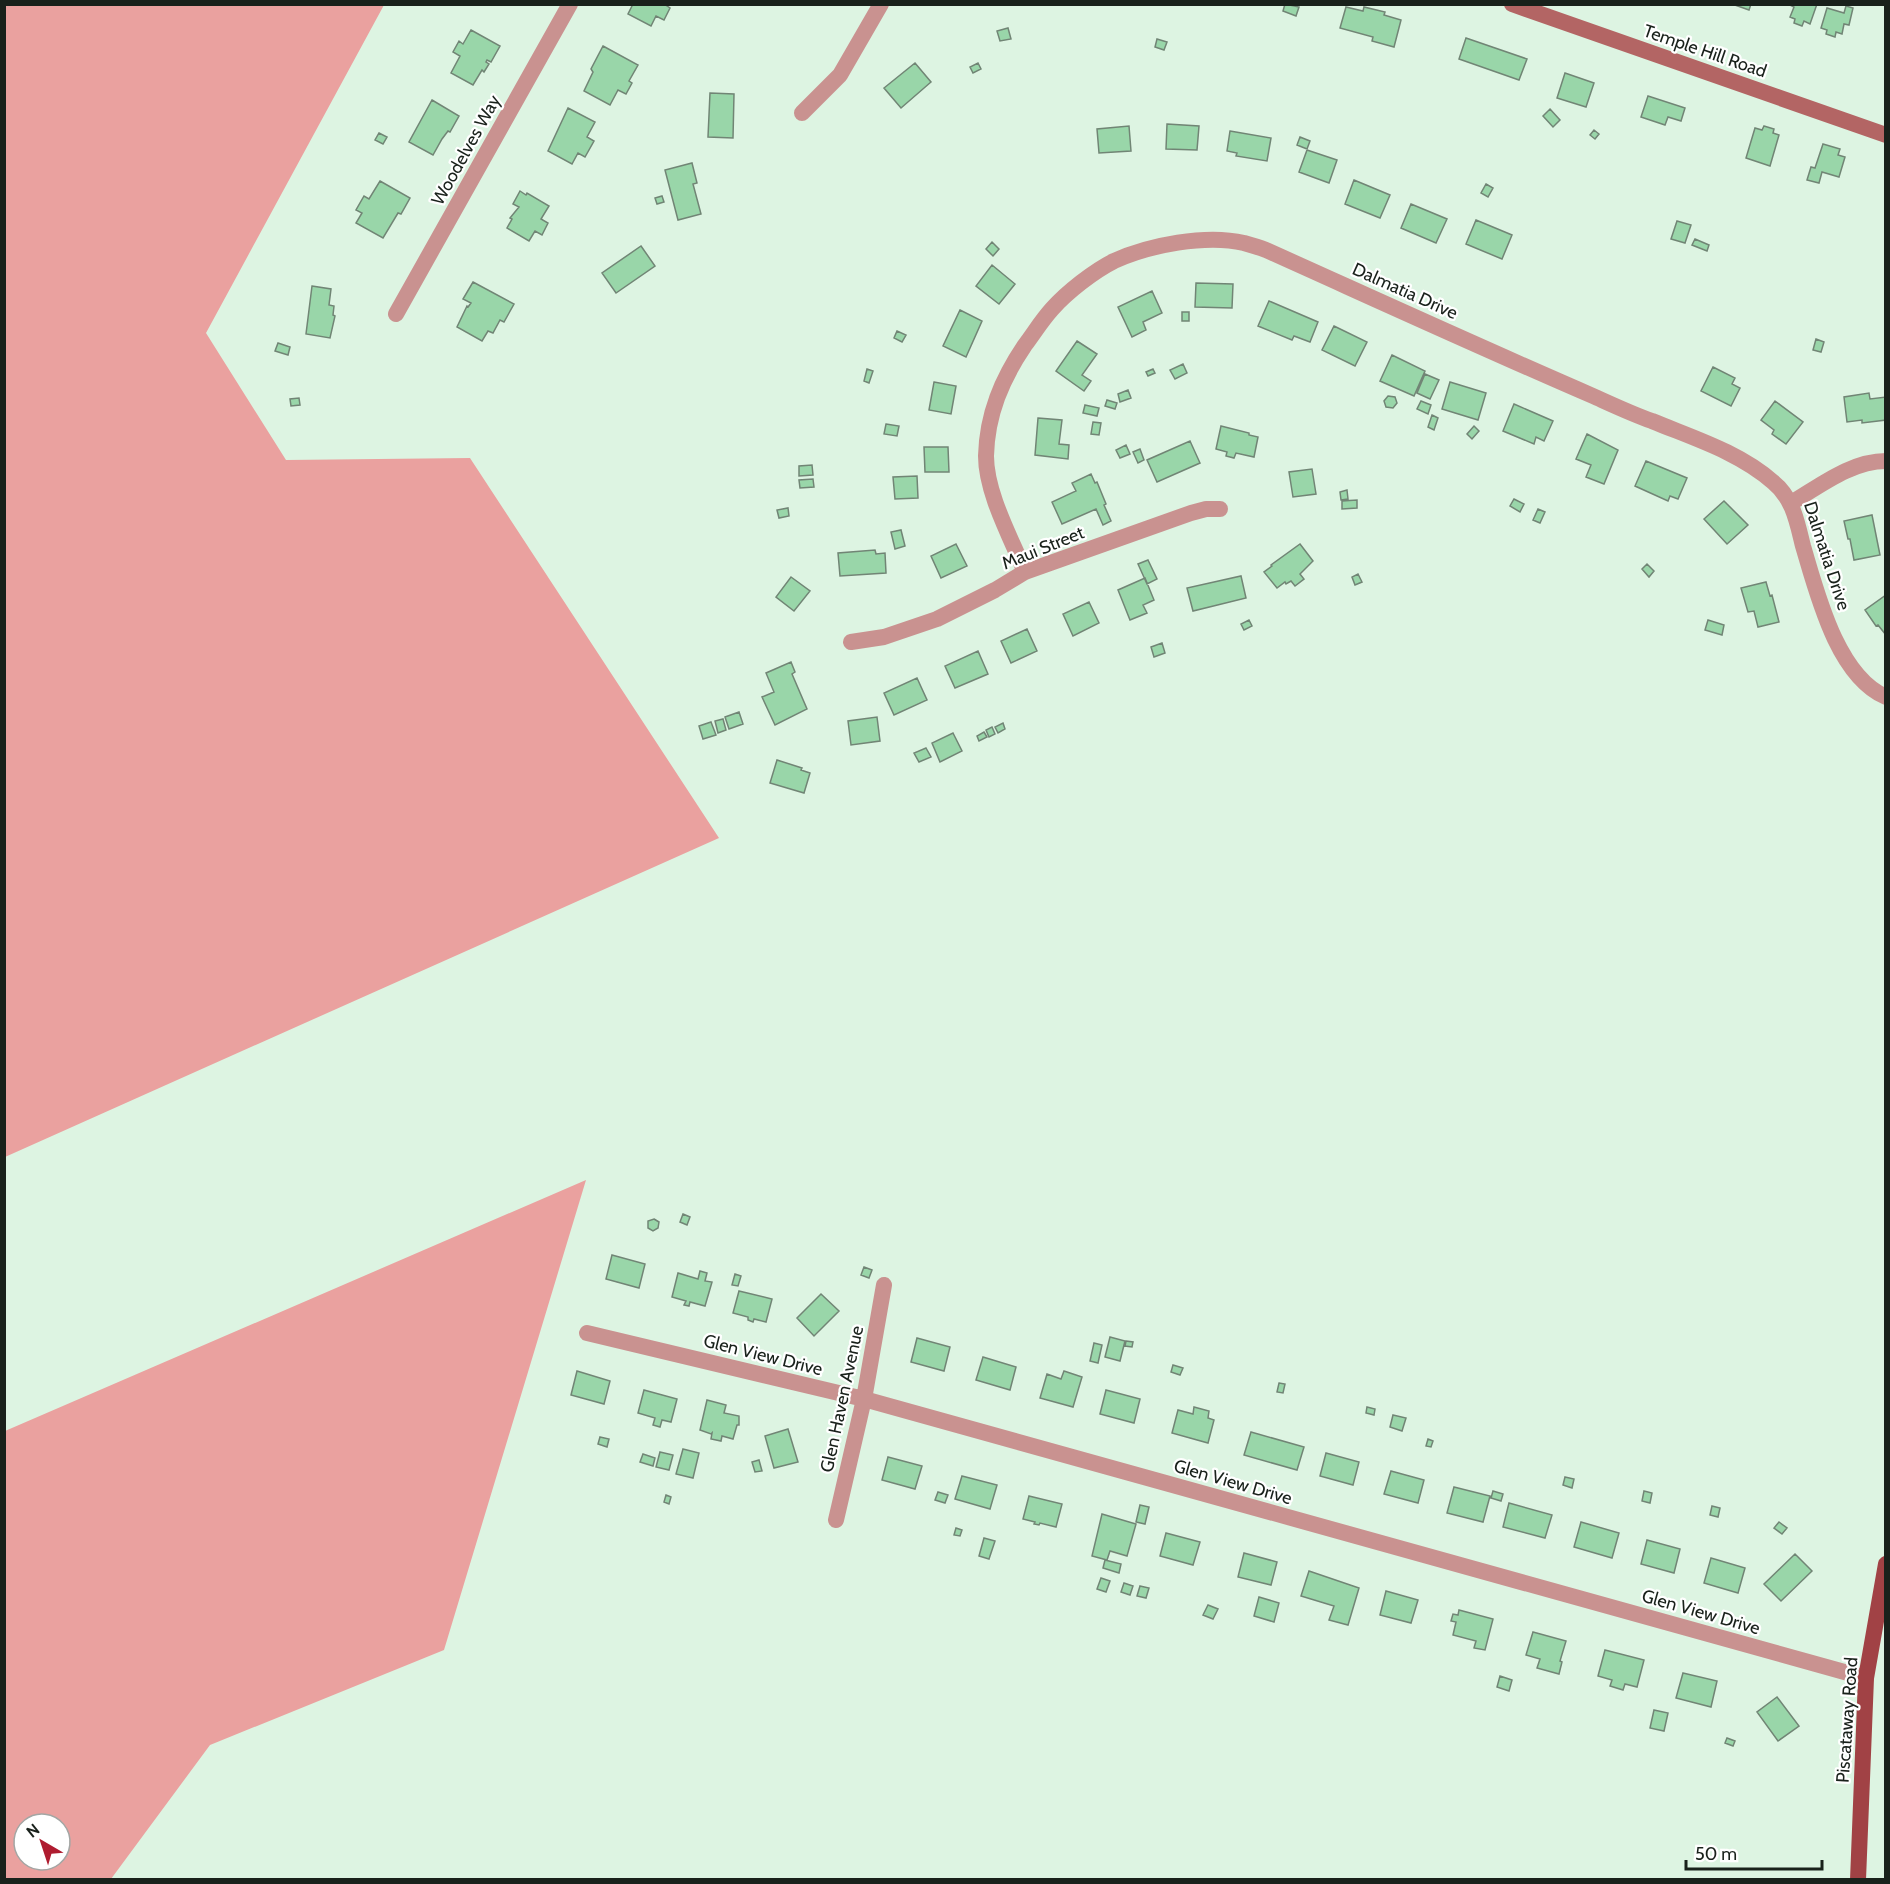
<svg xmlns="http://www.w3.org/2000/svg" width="1890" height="1884" viewBox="0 0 1890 1884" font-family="Cabin,sans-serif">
<rect width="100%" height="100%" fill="#ddf4e2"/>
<path fill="#eaa19f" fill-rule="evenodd" d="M4,5H384L206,333L286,460L470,458L719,838L5,1157Z
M586,1180L444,1650L210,1745L111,1879H5V1431ZM24,1824H60V1860H24Z"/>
<path fill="#99d6a9" stroke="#718575" stroke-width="1.5" d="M633,4H664L670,8L664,20L656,16L651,26L628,14Z
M1285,4L1299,7L1296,16L1283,11Z
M1732,4H1751L1749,10Z
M1817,4L1810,24L1804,21L1802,26L1794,23L1795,19L1790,17L1794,7L1788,4Z
M1846,6L1853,8L1849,25L1844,24L1842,34L1836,32L1835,37L1826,34L1827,30L1821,28L1827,8L1844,13Z
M1346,7L1363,11L1364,7L1385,12L1384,15L1401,20L1394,47L1372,41L1373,37L1340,28Z
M1008,28L1011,39L1000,41L997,31Z
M471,30L500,46L491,62L487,60L486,62L489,64L484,72L482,70L473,85L451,73L460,56L453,52L459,41L463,44Z
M1466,38L1527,59L1519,80L1459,59Z
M1157,39L1167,42L1164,50L1155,47Z
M603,46L638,65L629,81L632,83L626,94L618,90L610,105L584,91L593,72L591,69Z
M915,63L931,82L901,108L884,88Z
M978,63L981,69L973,73L970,67Z
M1565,73L1594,83L1586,107L1557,98Z
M710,93L734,94L733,138L708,137Z
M1648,96L1685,108L1681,121L1668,117L1665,125L1641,117Z
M432,100L459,116L450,132L448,131L442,139L433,155L409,142Z
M568,108L595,122L587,137L594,141L585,157L578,153L572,164L548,151Z
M1550,109L1560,120L1553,127L1543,116Z
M1167,124L1199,126L1197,150L1166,149Z
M1129,126L1131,151L1099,153L1097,129Z
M1764,126L1774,129L1773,133L1779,135L1770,166L1746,158L1755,128L1762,130Z
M1594,130L1599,134L1595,139L1590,135Z
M1230,131L1271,138L1267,161L1236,156L1237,153L1227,151Z
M379,133L387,137L383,144L375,140Z
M1300,137L1310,141L1307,149L1297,145Z
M1823,144L1840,149L1838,155L1845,157L1839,177L1822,172L1819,183L1807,180L1811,167L1815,168Z
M1307,150L1337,160L1329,183L1299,172Z
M692,163L697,183L693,184L701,214L678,220L665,170Z
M1354,180L1390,195L1380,218L1345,204Z
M380,181L410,198L401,214L398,213L383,238L356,223L362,213L356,210L364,196L369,199Z
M1486,184L1493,188L1488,197L1481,193Z
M520,191L526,195L527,193L549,206L541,219L548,223L542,235L535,231L529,241L507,228L512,219L510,218L519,207L513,204Z
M662,196L664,202L657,204L655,198Z
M1411,204L1447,219L1436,243L1401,228Z
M1476,220L1512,235L1502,259L1466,244Z
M1677,221L1691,225L1685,243L1671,239Z
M1695,239L1709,245L1707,251L1692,245Z
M992,242L999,249L993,256L986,249Z
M641,246L655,266L616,293L602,273Z
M992,265L1015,284L999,304L976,286Z
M473,282L514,304L504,322L500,320L493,333L488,331L482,341L457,327L467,306L468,307L471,303L463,299Z
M1196,283L1233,284L1232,308L1195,307Z
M312,286L331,289L329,305L334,306L333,315L335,316L330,338L306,334Z
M1152,291L1162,313L1143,322L1146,330L1132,337L1118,307Z
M1269,301L1318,322L1310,342L1294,336L1292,340L1258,326Z
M960,310L982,321L966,357L943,346Z
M1182,312H1189V321H1182Z
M1334,326L1367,342L1355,366L1322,350Z
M897,331L906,335L902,342L894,338Z
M1816,339L1824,342L1821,352L1813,350Z
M1077,341L1097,354L1082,375L1091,381L1084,391L1056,371Z
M278,343L290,347L288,355L275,351Z
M1392,355L1425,371L1414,396L1380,381Z
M1183,364L1187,373L1175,379L1170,370Z
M1713,367L1735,378L1732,384L1740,388L1731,406L1701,391Z
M867,369L873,371L869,383L864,381Z
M1153,369L1155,373L1148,376L1146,372Z
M1425,374L1439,380L1430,399L1417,393Z
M934,382L956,386L951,414L929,410Z
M1450,382L1486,393L1478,420L1442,409Z
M1128,390L1131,398L1120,402L1118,394Z
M1869,393L1870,399L1886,397V420L1862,423V420L1847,422L1844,397Z
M1388,396L1395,397L1397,403L1393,408L1386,407L1384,401Z
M299,398L300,405L291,406L290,399Z
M1107,400L1117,403L1115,409L1105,406Z
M1421,401L1431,405L1428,414L1417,409Z
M1775,401L1803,422L1786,444L1772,434L1774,430L1761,420Z
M1514,404L1553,421L1544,441L1536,437L1534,444L1503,431Z
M1085,405L1099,408L1097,416L1083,413Z
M1432,415L1438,418L1434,430L1428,427Z
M1038,418L1062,420L1059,444L1069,445L1068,459L1035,455Z
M1093,422L1101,423L1099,435L1091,434Z
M886,424L899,426L897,436L884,434Z
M1221,426L1249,433V435L1258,437L1254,457L1236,453L1234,458L1226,456L1227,452L1216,449Z
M1474,426L1479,431L1472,439L1467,434Z
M1587,434L1618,450L1604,484L1586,477L1591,465L1576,459Z
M1190,441L1200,463L1157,482L1147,460Z
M1126,445L1130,454L1120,458L1116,450Z
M924,447H948L949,472H925Z
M1140,449L1144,460L1138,463L1133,452Z
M1646,461L1687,478L1678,499L1670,496L1668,501L1635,486Z
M812,465L813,475L799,476V466Z
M1312,469L1316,494L1293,497L1289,472Z
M1091,474L1095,483L1097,482L1106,504L1104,505L1111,521L1103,525L1096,509L1062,524L1052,502L1076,491L1072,483Z
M917,476L918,498L895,499L893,477Z
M813,479L814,487L800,488L799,480Z
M1347,490L1348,499L1341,500L1340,492Z
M1514,499L1524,504L1520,512L1510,506Z
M1357,500V508L1342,509V501Z
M1724,501L1748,525L1727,544L1704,519Z
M788,508L789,516L779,518L777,510Z
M1538,509L1545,512L1540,523L1533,520Z
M1872,515L1880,555L1854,560L1850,539H1848L1844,521Z
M901,530L905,546L895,549L891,532Z
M956,544L967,566L941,578L931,556Z
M1300,544L1313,561L1300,574L1304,579L1295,586L1291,581L1286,584L1285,582L1277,588L1264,572L1272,566L1271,565Z
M875,550L876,554L885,553L886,573L840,576L838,553Z
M1148,560L1157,579L1147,584L1138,564Z
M1647,564L1654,571L1649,577L1642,569Z
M1358,574L1362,582L1355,585L1352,577Z
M1241,576L1246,598L1193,611L1187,588Z
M791,577L810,591L794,611L776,597Z
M1145,578L1154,600L1143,605L1147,613L1130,620L1118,590Z
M1766,582L1770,596L1772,595L1779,622L1758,627L1754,611L1748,612L1741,588Z
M1886,595V635L1878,625L1876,626L1865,610Z
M1089,602L1099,623L1073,636L1063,614Z
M1249,620L1252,626L1244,630L1241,624Z
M1708,620L1724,625L1722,635L1705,630Z
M1027,629L1037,651L1011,663L1001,641Z
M1162,643L1165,653L1154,657L1151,647Z
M978,651L988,674L955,688L945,666Z
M791,662L795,672L792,674L807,709L775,725L762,697L774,692L766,673Z
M917,678L927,700L894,715L884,693Z
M739,712L743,724L729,729L725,717Z
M877,717L880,741L851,745L848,721Z
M723,719L726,730L718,733L715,721Z
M711,722L716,735L703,739L699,726Z
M1003,723L1005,729L998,733L995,727Z
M992,727L995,734L989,737L986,730Z
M984,732L987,737L979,741L977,736Z
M953,733L962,751L940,762L932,743Z
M926,748L931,757L919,762L914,753Z
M777,760L802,768L801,770L810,773L804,793L770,783Z
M683,1214L690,1217L687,1225L680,1222Z
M654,1219L659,1222L658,1228L653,1231L648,1228V1221Z
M612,1255L645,1264L639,1288L606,1279Z
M864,1267L872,1270L869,1278L861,1275Z
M700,1271L707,1273L705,1281L712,1282L705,1306L690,1302L689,1306L684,1305L686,1301L672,1297L678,1273L698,1279Z
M735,1274L741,1276L738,1286L732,1285Z
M739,1291L772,1299L766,1322L754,1319L753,1322L748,1320V1317L733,1313Z
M821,1294L839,1311L814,1336L797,1318Z
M1110,1337L1125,1341L1120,1361L1105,1357Z
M917,1338L950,1347L944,1371L911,1362Z
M1126,1341L1133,1342L1132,1347L1125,1346Z
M1094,1343L1102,1345L1098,1363L1090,1361Z
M983,1357L1016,1367L1010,1390L976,1380Z
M1173,1365L1183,1368L1180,1375L1171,1372Z
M577,1371L610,1381L604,1404L571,1395Z
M1064,1371L1082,1377L1073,1407L1040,1398L1047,1374L1061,1379Z
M1279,1383L1285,1384L1283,1393L1277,1392Z
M644,1390L677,1399L671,1422L662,1420L660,1427L653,1425L655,1418L638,1413Z
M1106,1390L1140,1399L1134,1423L1100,1414Z
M707,1400L726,1405L724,1413L739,1416V1425H737L733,1439L722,1436L721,1441L711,1439L712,1433L711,1434L700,1430Z
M1194,1407L1209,1411L1208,1418L1214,1420L1208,1443L1172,1433L1178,1410L1193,1414Z
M1367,1407L1375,1409L1374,1415L1366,1413Z
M1393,1415L1406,1418L1402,1431L1390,1427Z
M788,1429L798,1462L774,1468L765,1436Z
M1251,1432L1304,1447L1297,1470L1244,1455Z
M600,1437L609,1439L607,1447L598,1444Z
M1428,1439L1433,1441L1431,1447L1426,1446Z
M683,1449L699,1453L693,1478L676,1474Z
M660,1452L673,1455L669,1470L656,1467Z
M1326,1453L1359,1462L1353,1485L1320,1476Z
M643,1454L655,1458L653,1466L640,1462Z
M888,1457L922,1466L915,1489L882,1480Z
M759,1460L762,1471L755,1472L752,1462Z
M1391,1471L1424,1480L1418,1503L1384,1494Z
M962,1476L997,1485L990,1509L955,1499Z
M1565,1477L1574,1479L1572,1488L1563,1485Z
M1454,1487L1490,1496L1483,1522L1447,1513Z
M1493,1491L1503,1494L1501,1501L1491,1498Z
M1644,1491L1652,1493L1650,1503L1642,1501Z
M938,1492L948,1495L945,1503L935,1500Z
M666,1495L671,1497L669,1504L664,1502Z
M1029,1496L1062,1504L1056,1527L1040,1523L1039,1525L1034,1524L1035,1522L1023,1519Z
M1509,1503L1552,1515L1545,1538L1503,1527Z
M1140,1505L1149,1507L1145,1524L1136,1522Z
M1712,1506L1720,1508L1718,1517L1710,1515Z
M1102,1514L1136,1524L1127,1556L1110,1551L1107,1560L1092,1556Z
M1581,1522L1619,1533L1612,1558L1574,1547Z
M1779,1522L1787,1528L1782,1534L1774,1528Z
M956,1528L962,1530L960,1536L954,1535Z
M1166,1533L1200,1542L1193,1565L1160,1556Z
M984,1538L995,1541L989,1559L979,1556Z
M1647,1540L1680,1549L1674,1573L1641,1564Z
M1244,1553L1277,1562L1271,1585L1238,1577Z
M1795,1554L1812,1571L1781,1601L1764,1584Z
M1711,1558L1745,1568L1738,1593L1704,1583Z
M1105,1560L1121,1564L1119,1573L1103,1568Z
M1309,1571L1359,1588L1348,1625L1329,1620L1334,1606L1301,1596Z
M1101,1578L1110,1581L1106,1592L1097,1589Z
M1124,1583L1133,1586L1130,1595L1121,1592Z
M1140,1586L1149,1588L1146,1598L1137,1596Z
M1386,1591L1418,1600L1411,1623L1380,1615Z
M1259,1597L1279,1603L1274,1622L1254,1616Z
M1208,1605L1218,1609L1213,1619L1203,1615Z
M1459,1610L1493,1619L1485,1650L1474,1648L1476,1641L1453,1635L1456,1622L1451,1621L1453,1614L1458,1615Z
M1533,1632L1566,1641L1560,1661L1562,1662L1559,1674L1537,1668L1540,1659L1526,1655Z
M1605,1650L1644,1660L1637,1687L1625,1684L1623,1690L1610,1686L1612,1680L1598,1676Z
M1683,1673L1717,1681L1711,1707L1676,1698Z
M1500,1676L1512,1680L1509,1691L1497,1687Z
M1777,1697L1799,1726L1778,1741L1757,1712Z
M1654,1710L1668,1713L1664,1731L1650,1728Z
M1727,1738L1735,1741L1733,1746L1725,1743Z"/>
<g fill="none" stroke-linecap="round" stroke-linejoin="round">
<path stroke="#c99290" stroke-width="16" d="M802,113L840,75L881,4
M396,314L570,4
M1791,503C1820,486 1851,461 1886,461
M1025,572C1011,538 986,493 986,456C987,414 1002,379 1025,345C1034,333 1042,320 1052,309C1067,292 1094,271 1114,261C1149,245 1206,234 1244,243C1251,245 1258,247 1266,250C1375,299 1484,349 1593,396C1613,405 1632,414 1652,421C1693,438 1739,452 1773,482C1793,498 1797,522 1803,546C1817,593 1837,676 1886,697
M851,642L884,637L937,619L995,590L1025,572L1191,513L1206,509H1220
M587,1333L864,1399L1866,1678
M836,1520L864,1399L884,1285"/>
<path stroke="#b36564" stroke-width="16" d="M1512,4L1886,135"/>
<path stroke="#a14245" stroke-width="16" d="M1858,1880L1866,1678L1886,1564"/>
</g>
<g text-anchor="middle" stroke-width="4.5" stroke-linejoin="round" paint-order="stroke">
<g font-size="18" fill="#19211b" stroke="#fff">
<text transform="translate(1705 51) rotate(19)" y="6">Temple Hill Road</text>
<text transform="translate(466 150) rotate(-61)" y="6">Woodelves Way</text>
<text transform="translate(1405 291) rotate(24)" y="6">Dalmatia Drive</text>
<text transform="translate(1043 548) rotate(-22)" y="6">Maui Street</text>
<text transform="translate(1827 556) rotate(72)" y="6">Dalmatia Drive</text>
<text transform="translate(763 1355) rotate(14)" y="6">Glen View Drive</text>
<text transform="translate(842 1399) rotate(-78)" y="6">Glen Haven Avenue</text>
<text transform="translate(1233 1482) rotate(16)" y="6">Glen View Drive</text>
<text transform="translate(1701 1612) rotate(16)" y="6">Glen View Drive</text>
<text transform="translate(1847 1720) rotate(-86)" y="6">Piscataway Road</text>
</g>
</g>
<rect width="1890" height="1884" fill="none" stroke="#19211b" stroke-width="12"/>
<g transform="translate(42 1842) rotate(321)"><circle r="28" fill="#ffffff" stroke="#a3a6a4" stroke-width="1.5"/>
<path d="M0-4.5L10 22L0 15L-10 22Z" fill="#af1c30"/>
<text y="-9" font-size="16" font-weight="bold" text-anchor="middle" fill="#19211b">N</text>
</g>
<path d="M1686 1860v9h136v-9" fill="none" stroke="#19211b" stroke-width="3"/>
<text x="1695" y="1860" font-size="18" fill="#19211b" stroke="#ffffff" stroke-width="4.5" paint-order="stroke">50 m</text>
</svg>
